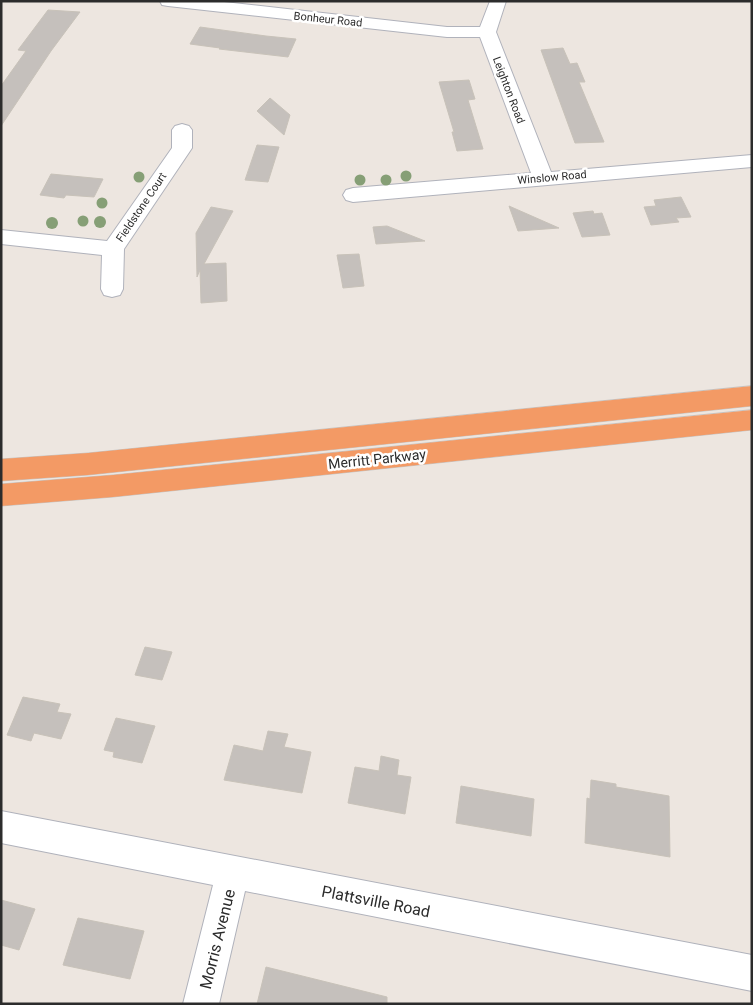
<svg xmlns="http://www.w3.org/2000/svg" width="753" height="1005" viewBox="0 0 753 1005" font-family="Roboto,sans-serif">
<rect width="100%" height="100%" fill="#ede6e0"/>
<path fill="#c5c0bc" stroke="#c8c2b9" d="M48,10L80,12L51,51L1,126V86L26,51L18,50Z
M200,27L266,36L296,39L288,57L219,49L220,48L190,44Z
M563,48L570,64L577,63L585,82H579L604,142L575,143L541,50Z
M469,80L475,99L468,100L483,149L457,151L452,132H454L439,82Z
M270,98L290,115L284,135L257,111Z
M257,145L279,147L268,182L245,180Z
M51,174L103,179L94,197L66,195L64,198L40,195Z
M681,197L691,217L676,218L679,222L651,225L644,207L656,206L654,200Z
M509,206L559,228L518,231Z
M211,207L233,211L204,264L226,263L227,301L201,303L200,270L197,277L196,233Z
M593,211L594,214L602,213L610,235L582,237L573,213Z
M387,226L425,241L376,244L373,227Z
M359,254L364,286L343,288L337,255Z
M145,647L172,652L162,680L135,675Z
M23,697L60,704L57,712L71,714L61,739L34,733L31,741L7,735Z
M116,718L155,726L142,763L113,757L114,752L104,750Z
M268,731L288,734L284,747L311,752L302,793L224,780L234,745L263,751Z
M381,756L399,760L397,775L411,777L405,814L348,803L355,767L379,771Z
M591,780L616,784V787L669,796L670,857L585,843L587,798L590,799Z
M461,786L534,799L531,836L456,823Z
M1,900L35,909L19,950L1,945Z
M78,918L144,931L130,979L63,965Z
M266,967L387,997V1004H257Z"/>
<g fill="none" stroke-linecap="round" stroke-linejoin="round">
<defs>
<path id="street" d="M160,1H215L447,27H480L490,1H506L496,32L551,172L752,155V167L353,202L346,200L343,195L346,190L353,188L531,173L480,37H447L168,6L162,5Z
M182,124L189,126L192,130V148L124,249L123,289L120,295L112,297L104,295L101,289L102,255L1,244V230L107,241L172,148V130L175,126Z
M1,811L752,955V991L245,891L219,1004H183L213,885L1,843Z"/>
<path id="highway" d="M752,386V406L88,475L1,481V459L88,453Z
M752,410V430L113,497L1,506V484L113,475Z"/>
</defs>
<use href="#street" stroke="#b0b2bb" stroke-width="2"/>
<use href="#highway" stroke="#c4c4c4" stroke-width="1"/>
<use href="#street" fill="#fff" fill-rule="evenodd"/>
<use href="#highway" fill="#f39a65" fill-rule="evenodd"/>
</g>
<g fill="#869f76">
<circle cx="406" cy="176" r="5.5"/>
<circle cx="139" cy="177" r="5.5"/>
<circle cx="360" cy="180" r="5.5"/>
<circle cx="386" cy="180" r="5.5"/>
<circle cx="102" cy="203" r="5.5"/>
<circle cx="83" cy="221" r="5.5"/>
<circle cx="100" cy="222" r="6"/>
<circle cx="52" cy="223" r="6"/>
</g>
<g text-anchor="middle" stroke-width="5" stroke-linejoin="round" paint-order="stroke">
<g font-size="11" fill="#2c2c2c" stroke="#fff">
<text transform="translate(328 19) rotate(6)" y="4">Bonheur Road</text>
<text transform="translate(509 90) rotate(69)" y="4">Leighton Road</text>
<text transform="translate(552 177) rotate(-5)" y="4">Winslow Road</text>
<text transform="translate(141 207) rotate(-56)" y="4">Fieldstone Court</text>
</g>
<g font-size="14" fill="#2c2c2c" stroke="#fff">
<text transform="translate(377 459) rotate(-6)" y="5">Merritt Parkway</text>
</g>
<g font-size="16" fill="#2c2c2c" stroke="#fff">
<text transform="translate(376 901) rotate(11)" y="6">Plattsville Road</text>
<text transform="translate(217 939) rotate(-76)" y="6">Morris Avenue</text>
</g>
</g>
<rect width="753" height="1005" fill="none" stroke="#2c2c2c" stroke-width="5"/>
</svg>
